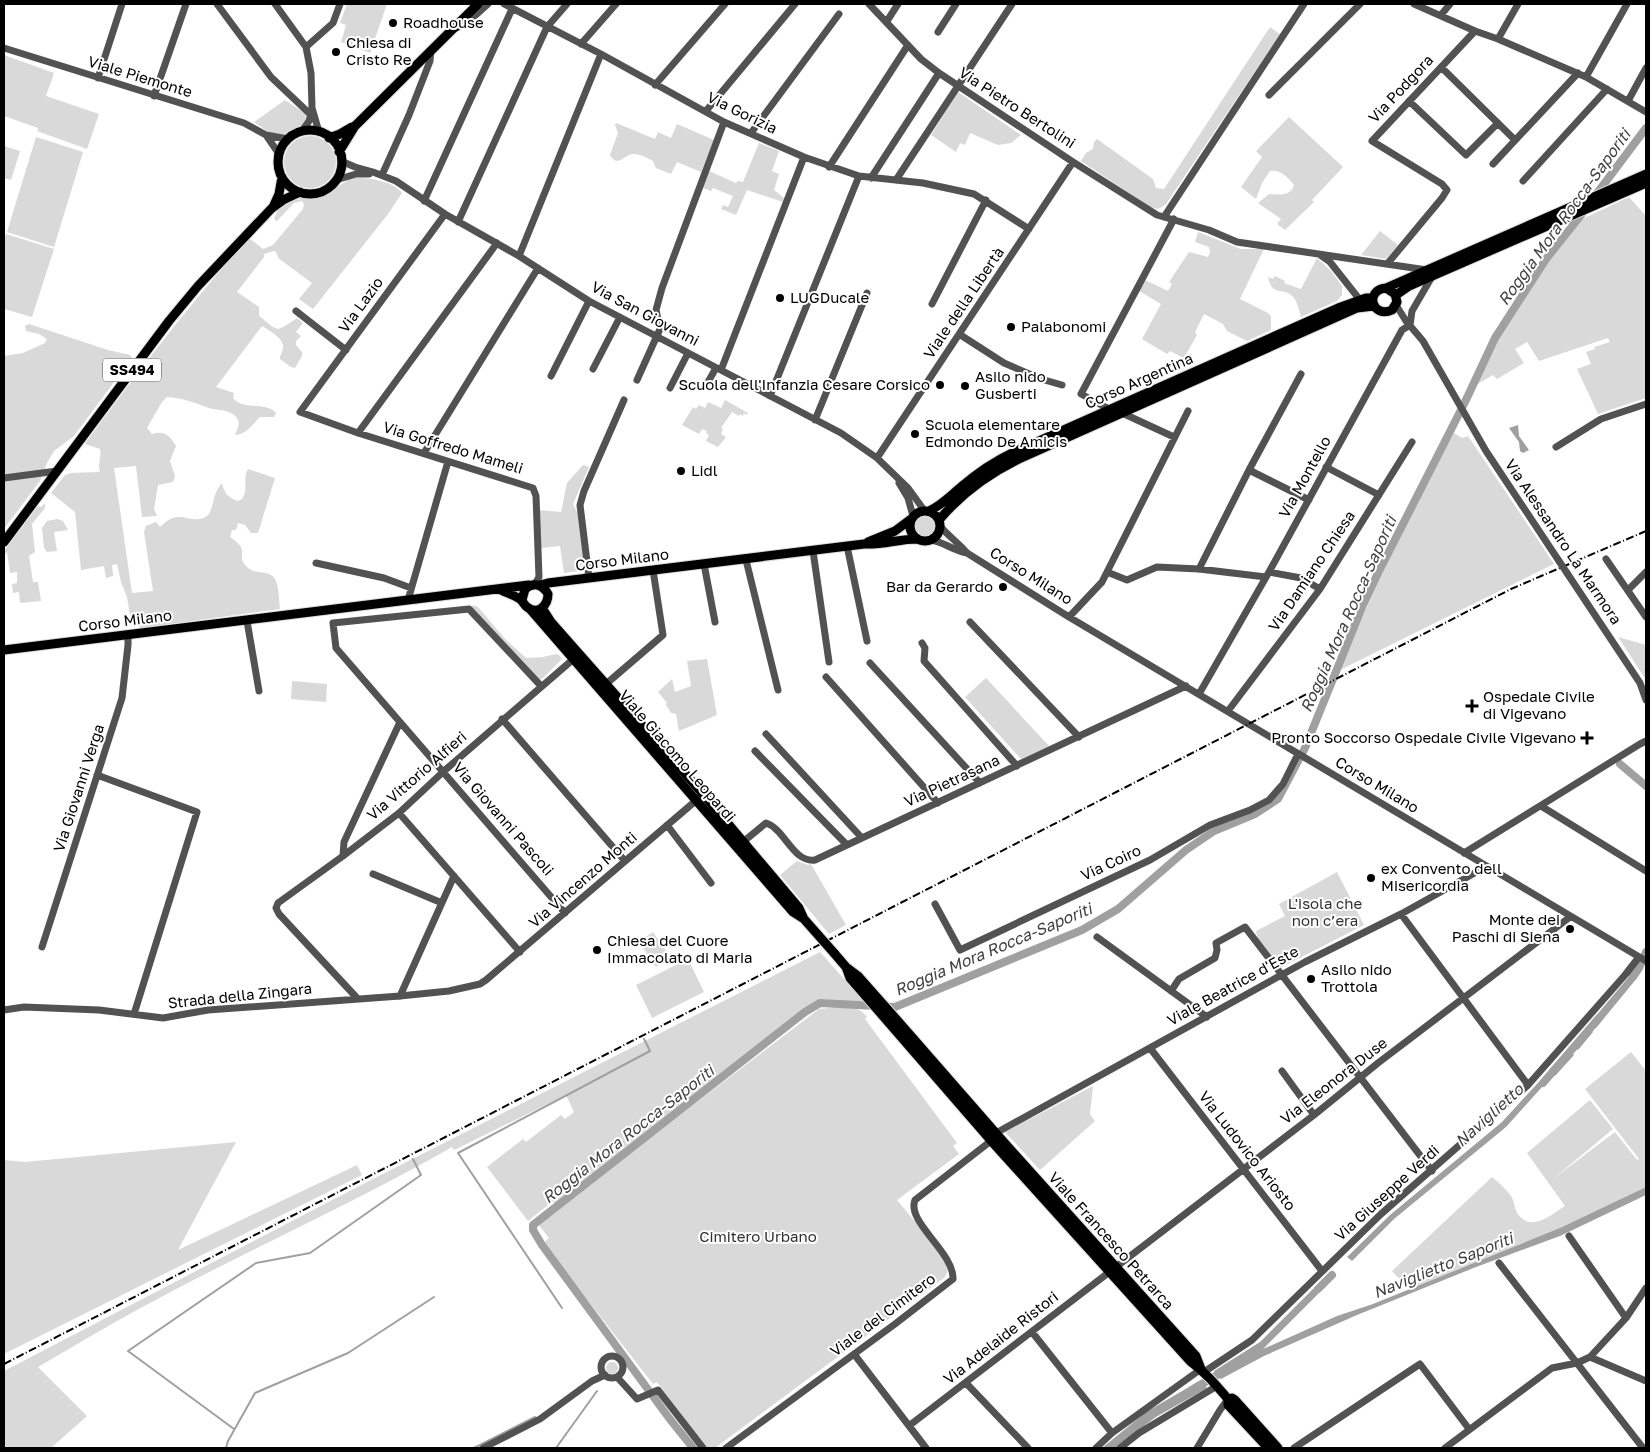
<svg xmlns="http://www.w3.org/2000/svg" width="1650" height="1452" viewBox="0 0 1650 1452" font-family="'Golos Text',sans-serif">
<rect width="100%" height="100%" fill="#fff"/>
<path fill="#d9d9d9" d="M347,4H387L370,53L341,42L346,25L340,23Z
M1270,27L1280,34L1166,204C1160,209 1157,210 1150,207L1081,161L1086,153L1093,149L1094,142L1097,139L1153,179L1156,188L1164,189Z
M4,55L54,73L46,96L99,114L87,149L37,131L38,128L4,116Z
M958,92L1021,135L1011,143L998,145L970,133L965,145L960,143L956,152L931,135Z
M285,100L306,114L305,122C284,143 276,138 254,122Z
M1289,117L1343,167L1312,200L1314,202L1285,230L1277,224L1281,219L1258,203L1269,194C1279,195 1291,196 1294,185C1288,177 1280,169 1270,171L1262,183L1256,199L1241,187L1262,157L1256,151Z
M616,123L655,139L658,132L671,138L677,124L714,140L701,172L677,162L671,174L656,168L653,161C648,158 640,154 634,154C625,153 618,169 610,155L618,133L615,125Z
M284 162a26 26 0 1 1 52 0a26 26 0 1 1-52 0Z
M36,137L83,152L54,247L7,232Z
M759,143L779,151L772,171L779,174L774,190L784,198L783,202L747,190L736,215L721,209L723,205L728,207L733,196L713,188L711,191L703,188L709,171L736,183L738,181L743,182Z
M4,146L20,151L11,180L4,178Z
M352,178C365,177 394,181 402,193L388,214L313,309L299,299L312,283L278,258L277,253L274,251L264,254V257L237,292L259,307V316C279,331 274,334 297,318L303,323L296,332L301,336L296,341V345L302,352V356L295,368L291,367L280,359C280,354 283,352 283,347C284,338 268,330 262,326L216,387L234,393L233,398C243,411 265,401 276,413L274,417H260C252,425 247,434 235,435C237,430 240,425 238,420C233,409 219,411 209,408C195,403 183,398 167,397L162,402L147,428L152,434C165,430 170,436 176,446L170,461L175,476L173,482L158,485L154,509L157,516L142,517L136,466L114,468L132,593L153,591L144,532L146,526L156,522L160,527C164,524 168,519 173,518C184,514 198,525 208,515C214,508 212,494 222,483C224,493 228,498 238,501L242,499C249,489 242,479 248,469L275,478L258,533H251L245,525L238,523L236,530H232L230,537C252,552 235,553 246,566C254,576 271,568 276,581C279,589 279,600 280,609L140,628L130,615L127,597L121,582L117,564L112,565L113,576L106,578L104,566L81,570L75,512L51,493L65,475L71,473L100,472C97,464 102,457 100,449L85,444L86,442C138,372 190,303 249,238L263,249L273,245L303,209L304,204L302,201L294,203L277,221L274,219C282,193 307,202 324,195C334,190 342,183 352,178Z
M1629,197L1646,216V398L1598,414L1577,369L1591,364L1586,352L1595,349L1594,347L1610,342L1608,338L1539,361L1527,342L1515,349L1524,363L1497,379L1493,375L1474,386L1495,340L1548,260L1580,220Z
M1380,231L1398,245L1386,259L1361,255Z
M1198,232L1241,249H1264L1240,299L1268,313L1271,316V330L1247,341L1227,331L1223,324L1204,314L1195,332L1197,335L1184,358L1170,351L1167,354L1142,339L1161,304L1139,291L1145,280L1168,291L1172,284L1169,282L1189,252L1208,257L1210,252L1209,247L1195,242Z
M6,234L54,249L32,317L4,309V241Z
M1317,258L1331,271L1342,286V295L1337,301L1301,317C1299,310 1297,299 1291,295C1283,287 1272,297 1268,277L1273,279L1275,276L1285,281L1284,283L1301,289Z
M29,324L108,350L130,355L132,358L74,436L54,451L47,463L40,481L4,529V356L23,353L45,343L47,339L39,334L26,331L25,326Z
M725,400L748,413L747,415L744,413L743,416L740,414L739,416L732,412L721,428L723,429L721,434L726,437L718,447L706,441L709,435L706,433L707,431L702,429L699,434L682,425L693,407L696,409L699,405L705,408L708,402L721,408Z
M1454,433L1462,438L1468,436L1554,564L1340,670C1374,590 1409,508 1454,433Z
M583,465L589,467L573,504L580,518L586,570L564,573L560,546L541,548L539,510L561,512L567,483Z
M45,503V508L32,524L35,552L29,556L33,582H38L41,601L20,603L19,592L13,593L12,584L17,583V572L10,573L7,552L4,555V551L38,506L41,507Z
M915 526a10 10 0 1 1 20 0a10 10 0 1 1-20 0Z
M57,519L63,521L68,530L54,532L57,551L47,552L44,548L42,528L47,521Z
M473,605L478,607L506,640L526,658L543,657L556,654L559,655L562,659L542,679L538,680L471,608Z
M1618,637L1646,645V680Z
M707,659L717,715L679,731L676,714L671,713L666,705L667,703L658,692L672,679L675,692L691,686L687,661Z
M986,678L1049,746L1021,759L965,697Z
M292,681L327,684L326,702L291,699Z
M797,861L808,865L811,864L846,925L829,934L780,875Z
M1337,872L1364,925L1280,968L1258,941L1256,931L1285,916L1279,904Z
M653,932L670,957L656,967L639,942Z
M820,952L862,999L863,1003L820,999L560,1200L563,1204L819,1009C836,1008 856,1002 867,1017L865,1019L957,1143L953,1146L959,1154L897,1200L944,1257C947,1266 950,1270 944,1278L715,1448H707L657,1382L653,1384L543,1243L549,1238L538,1224L558,1209L553,1201L528,1221L487,1167L523,1139L526,1142L561,1115L565,1119L574,1112L566,1095L454,1150L452,1147C358,1201 259,1245 163,1296C121,1318 79,1343 38,1367L87,1416L51,1448H4V1371L365,1183Z
M688,959L704,992L652,1018L636,985Z
M1631,1052L1646,1071V1187L1562,1227L1409,1289L1392,1271L1492,1177C1498,1182 1506,1189 1511,1196C1515,1202 1514,1209 1518,1214C1531,1233 1552,1214 1565,1206L1527,1153L1590,1100L1613,1129L1553,1179L1615,1132L1637,1160L1639,1159L1585,1089Z
M1093,1086L1090,1114L1095,1121L1040,1170L1005,1132Z
M236,1142L178,1250L357,1165L362,1175L4,1354V1160L25,1162Z
M606 1368a6 6 0 1 1 12 0a6 6 0 1 1-12 0Z"/>
<path fill="#a0a0a0" d="M1518,425L1519,436L1529,450L1523,453L1520,451L1519,442L1509,428Z
M1637,967L1642,970L1637,978L1596,1028L1590,1023Z
M1587,1027L1593,1032L1578,1050L1571,1045Z
M1568,1049L1574,1055L1555,1076L1549,1070Z
M1547,1073L1551,1077L1506,1127L1394,1219L1352,1261L1347,1257L1390,1215L1502,1122Z
M1646,1187V1195L1560,1236L1476,1267L1357,1315L1264,1356L1221,1379L1214,1371L1260,1342L1323,1279L1328,1284L1263,1349L1337,1316L1373,1304L1562,1227Z
M1201,1380L1207,1388L1156,1417L1115,1448H1102L1146,1412Z"/>
<g fill="none" stroke-linecap="round" stroke-linejoin="round">
<path stroke="#a0a0a0" stroke-width="2" d="M562,1308L458,1153L650,1051L644,1039
M234,1429L128,1351L256,1263L310,1253L421,1175L413,1159
M226,1448L228,1441L255,1393L348,1353L434,1297
M474,1448L535,1417
M556,1448L597,1391"/>
<path stroke="#a0a0a0" stroke-width="8" d="M1595,196L1646,128
M1620,764L1646,786
M1633,976L1639,968L1646,952
M1543,1083L1599,1018
M1318,1289L1332,1275
M1195,1388L1226,1370
M693,1448L669,1418L542,1245L533,1230V1225L805,1012L820,1003L895,1007L1082,930L1118,909L1186,850L1214,831L1255,814L1278,799L1305,748L1363,605L1378,573L1465,402L1495,338L1546,259L1585,210"/>
<defs>
<path id="major" d="M278 162a32 32 0 1 1 64 0a32 32 0 1 1-64 0Z
M329,138L340,134L352,127
M339,152L355,126L478,4
M274,205L279,194L282,177
M1386,288L1395,294L1397,302L1392,310C1372,319 1364,290 1386,288L1646,174
M1396,295L1409,286L1646,183
M910 526a15 15 0 1 1 30 0a15 15 0 1 1-30 0Z
M929,511C942,505 950,496 961,487C977,473 995,461 1014,452L1338,308L1366,298H1373
M939,520C961,494 988,474 1019,459L1357,308L1374,306
M4,542L169,321L198,286L272,208L283,200L300,192
M868,542L895,531L911,519
M540,585L548,583L864,544C883,545 899,539 917,539
M501,590C507,593 514,595 520,599C523,601 524,605 527,607C538,616 548,605 548,594C542,584 534,582 525,589L522,600
M542,608L551,622L703,794L799,908L804,919
M530,609L793,912L804,919
M4,650L529,585
M834,953L846,967L858,976L897,1020L1001,1139L1196,1356L1201,1369
M846,967L850,978L994,1144L1190,1361C1205,1372 1216,1385 1228,1399V1405L1268,1448
M1228,1399L1232,1398L1235,1400L1278,1448"/>
</defs>
<use href="#major" stroke="#dbdbdb" stroke-width="11"/>
<path stroke="#525252" stroke-width="7" d="M217,4L271,77L310,114
M275,4L306,47L311,73L312,108L319,132
M504,4L601,54L724,122L804,157L859,176L923,183L974,194L1029,229
M869,4L921,59L939,73L1073,162L1157,215L1209,230L1237,242L1427,270
M1414,4L1475,31L1498,39L1586,77L1646,112
M1441,15L1450,4
M887,21L898,4
M456,28L467,23L488,4
M938,32L956,4
M1498,39L1518,4
M581,44L616,4
M306,47L333,23L340,4
M4,48L244,123L266,135L288,139
M1441,67L1515,140
M1586,77L1627,4
M98,78L122,4
M655,85L725,4
M1269,95L1360,4
M154,96L186,4
M1409,101L1466,155L1498,123
M1628,101L1646,68
M706,111L795,4
M302,131L309,121L312,110
M751,133L839,14
M266,135L279,154
M341,161L355,167L373,172L396,181L445,214L519,256L589,301L841,433L877,458L908,488L924,510
M1493,164L1578,73
M829,167L908,45
M382,175L409,115L430,61L431,50
M871,178L939,73
M336,180L356,174H369
M896,180L1012,4
M1523,181L1607,89
M424,201L512,9
M445,214L300,412L358,433L533,488L536,496L539,577L535,584
M1164,217L1304,4
M458,222L547,27L567,4
M1320,255L1330,262L1360,300
M519,256L601,54
M1388,263L1442,198L1447,190L1442,184L1372,141L1475,31
M932,304L986,200
M1396,305L1406,321L1423,341L1486,451L1559,561
M296,311L346,350
M959,334L1004,363L1041,379L1062,385
M593,369L620,317
M721,370L804,157
M551,376L589,301
M637,380L660,329L656,310L662,288L724,122
M708,382L716,368
M670,388L688,353
M770,396L859,176
M1120,410L1122,413L1174,437
M1110,412L1109,409L1081,394L1174,219
M815,420L867,293
M358,433L497,243
M1556,447L1601,419L1646,404
M424,453L538,268
M877,458L1073,162
M1326,467L1379,495
M1249,470L1309,500
M4,478L57,471
M899,483L908,498L913,516
M940,526C948,536 959,543 967,553L1069,617L1646,961
M931,540C944,542 954,551 967,553
M847,546L867,641
M813,551L829,662
M1606,559L1646,617
M746,560L778,690
M316,563L384,578L411,588
M704,564L715,622
M1199,569L1249,470L1301,374
M1107,572L1127,580L1157,567L1199,569L1266,577
M1269,572L1301,578L1320,589
M1567,573L1640,683L1646,700
M589,578L580,505L584,491L624,400
M1628,590L1646,572
M408,600L447,465
M1069,617L1102,582L1188,411
M247,621L259,691
M970,622L1079,737
M922,643L925,648L924,661L1017,766
M870,663L980,783
M826,677L938,803
M606,684L663,635L653,570
M541,686L469,609L333,623L336,648L565,913
M1199,694L1269,572L1402,330L1410,325L1412,311L1433,275
M1228,711L1320,589L1412,442
M502,719L625,861
M766,734L862,838
M755,751L847,845
M97,775L197,812L134,1014
M1541,806L1646,871
M399,813L520,952
M667,825L711,883
M743,842L766,823C785,829 793,863 815,860L1186,686
M1464,853L1640,744L1646,741
M343,856L344,842L400,722
M373,874L442,903
M935,904L960,950L1150,860L1210,825L1250,810L1269,800L1283,784L1298,754
M1401,914L1528,1085
M1097,937L1207,1017
M42,947L122,698L128,645V635
M1171,991L1179,979L1215,958L1217,950L1216,943L1245,927L1432,1171
M400,996L454,876
M357,998L279,914L276,908L278,903L343,856L399,813L444,771L577,656
M4,1010L24,1007L99,1010L163,1018L208,1010L400,996L449,991L480,984L486,980L699,798
M1150,1048L1322,1271
M1282,1071L1314,1115
M1569,1236L1626,1318
M1499,1263L1643,1448
M1032,1332L1112,1433
M854,1354L926,1448
M601 1367a11 11 0 1 1 22 0a11 11 0 1 1-22 0Z
M1590,1357L1646,1381
M1204,1372L1252,1340L1381,1214L1528,1085L1625,975L1639,957
M617,1377L637,1399L658,1390L703,1448
M966,1383L1028,1448
M910,1425L1314,1115L1378,1063L1570,917
M483,1448L540,1419L592,1381L605,1375
M726,1448L895,1324L953,1279C954,1252 906,1222 915,1200L987,1144L996,1133L1305,962L1401,914L1480,870L1484,865
M1096,1448L1112,1433L1201,1369
M1120,1448L1139,1433L1217,1386
M1197,1448L1220,1410L1228,1399
M1294,1448L1420,1364L1469,1429
M1445,1448L1552,1368L1577,1363L1590,1357L1626,1318L1646,1288"/>
<use href="#major" stroke="#000" stroke-width="9"/>
<path stroke="#000" stroke-width="2" stroke-dasharray="8 2.5 1 2.5" stroke-linecap="butt" d="M4,1364L1511,589L1646,531"/>
<defs>
<path id="major-bridge" d="M804,919L834,953"/>
</defs>
<use href="#major-bridge" stroke="#dbdbdb" stroke-width="11" stroke-linecap="butt"/>
<path stroke="#525252" stroke-width="7" d="M1559,561L1567,573"/>
<use href="#major-bridge" stroke="#000" stroke-width="9"/>
</g>
<g fill="#000" stroke="#fff" stroke-width="2">
<circle cx="393" cy="23" r="5"/>
<circle cx="336" cy="52" r="5"/>
<circle cx="780" cy="298" r="5"/>
<circle cx="1011" cy="327" r="5"/>
<circle cx="940" cy="385" r="5"/>
<circle cx="965" cy="386" r="5"/>
<circle cx="915" cy="434" r="5"/>
<circle cx="681" cy="471" r="5"/>
<circle cx="1003" cy="587" r="5"/>
<path d="M1469.5 698.5h5v5h5v5h-5v5h-5v-5h-5v-5h5z"/>
<path d="M1584.5 730.5h5v5h5v5h-5v5h-5v-5h-5v-5h5z"/>
<circle cx="1371" cy="878" r="5"/>
<circle cx="1570" cy="929" r="5"/>
<circle cx="597" cy="950" r="5"/>
<circle cx="1311" cy="979" r="5"/>
</g>
<g text-anchor="middle" stroke-width="4" stroke-linejoin="round" paint-order="stroke">
<rect fill="#fff" stroke="#4c4c4c" stroke-width="1" x="103" y="358.5" width="58" height="23" rx="4"/>
<g font-size="14" font-weight="bold" fill="#000">
<text x="132" y="375">SS494</text>
</g>
<g font-size="15" fill="#000" stroke="#fff" text-anchor="start">
<text x="403" y="28">Roadhouse</text>
<text x="346" y="48">Chiesa di<tspan x="346" dy="17">Cristo Re</tspan></text>
<text x="790" y="303">LUGDucale</text>
<text x="1021" y="332">Palabonomi</text>
<text x="975" y="382">Asilo nido<tspan x="975" dy="17">Gusberti</tspan></text>
<text x="930" y="390" text-anchor="end">Scuola dell'Infanzia Cesare Corsico</text>
<text x="925" y="430">Scuola elementare<tspan x="925" dy="17">Edmondo De Amicis</tspan></text>
<text x="691" y="476">Lidl</text>
<text x="993" y="592" text-anchor="end">Bar da Gerardo</text>
<text x="1483" y="702">Ospedale Civile<tspan x="1483" dy="17">di Vigevano</tspan></text>
<text x="1576" y="743" text-anchor="end">Pronto Soccorso Ospedale Civile Vigevano</text>
<text x="1381" y="874">ex Convento dell<tspan x="1381" dy="17">Misericordia</tspan></text>
<text x="1560" y="925" text-anchor="end">Monte dei<tspan x="1560" dy="17">Paschi di Siena</tspan></text>
<text x="607" y="946">Chiesa del Cuore<tspan x="607" dy="17">Immacolato di Maria</tspan></text>
<text x="1321" y="975">Asilo nido<tspan x="1321" dy="17">Trottola</tspan></text>
</g>
<g font-size="15" fill="#000" stroke="#fff">
<text transform="translate(140 77) rotate(17)" y="5">Viale Piemonte</text>
<text transform="translate(1401 89) rotate(-47)" y="5">Via Podgora</text>
<text transform="translate(1017 108) rotate(33)" y="5">Via Pietro Bertolini</text>
<text transform="translate(742 113) rotate(26)" y="5">Via Gorizia</text>
<text transform="translate(964 303) rotate(-56)" y="5">Viale della Libertà</text>
<text transform="translate(361 305) rotate(-54)" y="5">Via Lazio</text>
<text transform="translate(645 314) rotate(28)" y="5">Via San Giovanni</text>
<text transform="translate(1139 381) rotate(-24)" y="5">Corso Argentina</text>
<text transform="translate(453 448) rotate(17)" y="5">Via Goffredo Mameli</text>
<text transform="translate(1305 477) rotate(-61)" y="5">Via Montello</text>
<text transform="translate(1563 542) rotate(56)" y="5">Via Alessandro La Marmora</text>
<text transform="translate(622 560) rotate(-7)" y="5">Corso Milano</text>
<text transform="translate(1312 571) rotate(-56)" y="5">Via Damiano Chiesa</text>
<text transform="translate(1031 576) rotate(32)" y="5">Corso Milano</text>
<text transform="translate(125 621) rotate(-7)" y="5">Corso Milano</text>
<text transform="translate(677 756) rotate(49)" y="5">Viale Giacomo Leopardi</text>
<text transform="translate(417 776) rotate(-41)" y="5">Via Vittorio Alfieri</text>
<text transform="translate(952 781) rotate(-25)" y="5">Via Pietrasana</text>
<text transform="translate(1377 785) rotate(31)" y="5">Corso Milano</text>
<text transform="translate(79 788) rotate(-72)" y="5">Via Giovanni Verga</text>
<text transform="translate(503 819) rotate(49)" y="5">Via Giovanni Pascoli</text>
<text transform="translate(1111 863) rotate(-25)" y="5">Via Coiro</text>
<text transform="translate(583 880) rotate(-41)" y="5">Via Vincenzo Monti</text>
<text transform="translate(1233 986) rotate(-29)" y="5">Viale Beatrice d'Este</text>
<text transform="translate(240 996) rotate(-6)" y="5">Strada della Zingara</text>
<text transform="translate(1334 1081) rotate(-38)" y="5">Via Eleonora Duse</text>
<text transform="translate(1247 1151) rotate(52)" y="5">Via Ludovico Ariosto</text>
<text transform="translate(1387 1193) rotate(-42)" y="5">Via Giuseppe Verdi</text>
<text transform="translate(1111 1241) rotate(48)" y="5">Viale Francesco Petrarca</text>
<text transform="translate(883 1315) rotate(-37)" y="5">Viale del Cimitero</text>
<text transform="translate(1001 1338) rotate(-38)" y="5">Via Adelaide Ristori</text>
</g>
<g font-size="15" fill="#303030" stroke="#fff">
<text x="1325" y="909">L'isola che<tspan x="1325" dy="17">non c’era</tspan></text>
<text x="758" y="1242">Cimitero Urbano</text>
</g>
<g font-size="16" font-style="italic" fill="#414141" stroke="#fff">
<text transform="translate(1564 217) rotate(-54)" y="6">Roggia Mora Rocca-Saporiti</text>
<text transform="translate(1348 614) rotate(-66)" y="6">Roggia Mora Rocca-Saporiti</text>
<text transform="translate(993 949) rotate(-23)" y="6">Roggia Mora Rocca-Saporiti</text>
<text transform="translate(1489 1115) rotate(-42)" y="6">Naviglietto</text>
<text transform="translate(628 1134) rotate(-38)" y="6">Roggia Mora Rocca-Saporiti</text>
<text transform="translate(1443 1265) rotate(-22)" y="6">Naviglietto Saporiti</text>
</g>
</g>
<rect width="1650" height="1452" fill="none" stroke="#000000" stroke-width="10"/>
</svg>
